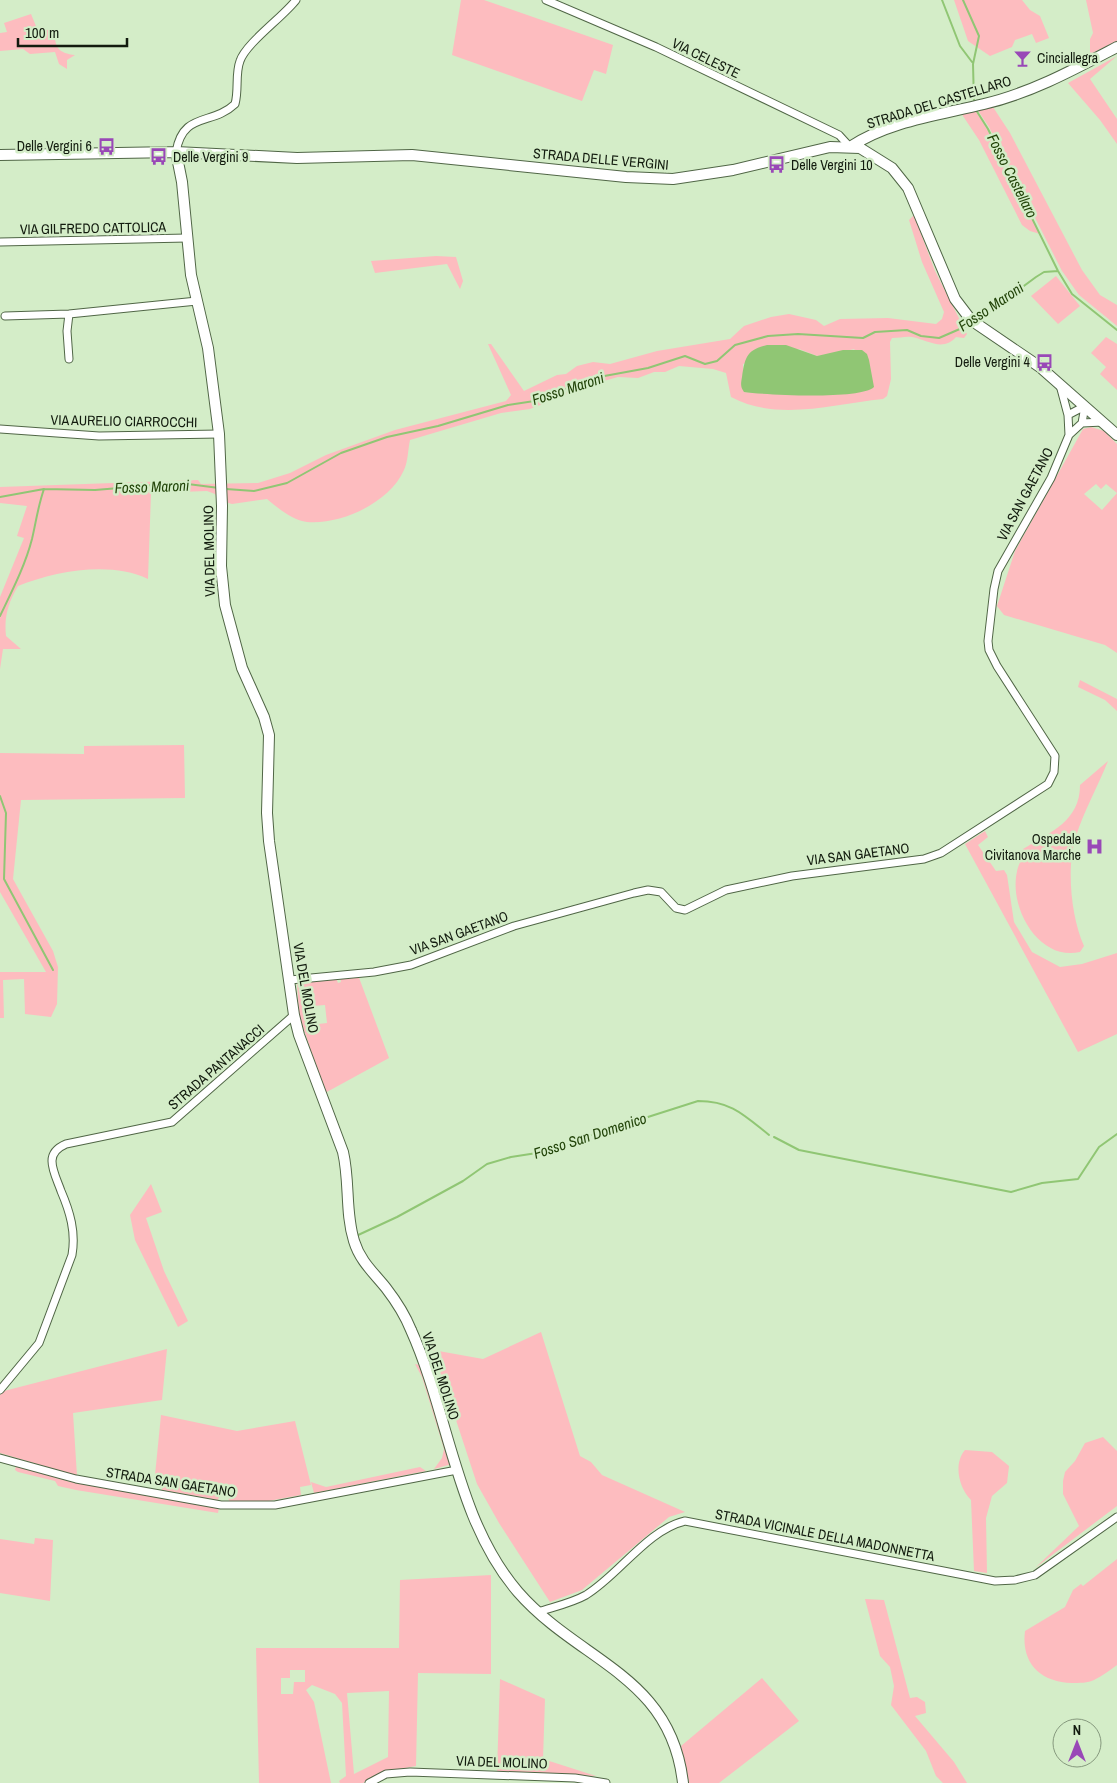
<svg xmlns="http://www.w3.org/2000/svg" width="1117" height="1783" viewBox="0 0 1117 1783" font-family="'Archivo Narrow',sans-serif">
<rect width="100%" height="100%" fill="#d4edc8"/>
<path fill="#fdbcbf" fill-rule="evenodd" d="M461,0H484L613,45L606,74L594,70L582,101L452,55Z
M954,0H1022L1030,10L1040,16L1049,38L1036,43L1032,34L1015,40L1012,47L990,56L968,41Z
M1086,0H1117V41L1090,54V39L1093,33Z
M31,14L38,31L55,29C54,46 57,53 75,55L67,60V69L59,64L55,52L30,54L23,49L0,51V33L7,32L4,23Z
M1117,56L1090,79L1117,119V144L1100,120L1068,83Z
M980,105L993,107L1010,133L1082,270L1100,295L1117,305V326L1079,295L1062,271L989,127L979,112Z
M975,110L987,129L1040,234L1030,231L1022,225L979,140L961,113Z
M914,215L935,271L967,334L964,338L956,337C943,352 928,340 912,337C906,336 899,338 892,338L890,342L891,379L887,396L883,399C834,404 777,422 731,397L726,373L713,369L679,366L665,372H654L638,378L618,377L593,384L530,409L501,413L410,440C408,449 408,462 404,470C390,502 342,525 307,522C292,520 278,508 267,499L232,504L218,500L215,494L207,491L151,493L148,579C110,561 56,571 18,586C8,603 4,617 6,636L21,649H3L0,669V597L24,538L17,536L27,506L0,503V487L198,480L201,484L258,483L290,473L326,455L395,430L506,401L511,395L488,344H491L524,391L557,375L566,374L577,366L593,362L610,364L657,351L730,339L744,326L771,317L789,314L816,320L824,326L840,319L888,318L936,324L942,319L944,312L922,262L909,220ZM799,349L817,356L855,349L806,395L744,392L743,364Z
M436,256L456,257L463,281L460,289L447,264L375,273L371,261Z
M1056,276L1080,306L1058,324L1031,296Z
M1106,337L1117,344V390L1100,374L1106,367L1091,353Z
M1091,427L1104,431L1117,444V653L1105,645L1004,615L997,606L1015,551L1083,429ZM1096,484L1101,489L1106,484L1117,493L1102,510L1084,494Z
M1080,680L1117,699V711L1105,700L1078,687Z
M184,745L185,798L21,800L13,879L53,951L58,967L57,1004L51,1017L25,1014L24,979L3,980L4,1018H0V972H46L0,892V753L84,754V746Z
M1108,761C1098,786 1084,811 1076,836C1066,867 1071,917 1084,946L1080,952C1033,963 998,889 1025,854L1023,849C1051,832 1080,821 1080,785Z
M985,831L988,837L978,845L996,871L1004,870L1007,875L1014,922L1032,952L1060,967L1082,964L1117,953V1034L1078,1052L965,844Z
M358,975L389,1058L325,1093L299,1015L297,982L336,978L338,983L341,982L340,976ZM325,1005L327,1023L310,1025L309,1012L313,1011V1006Z
M151,1184L162,1212L146,1218L164,1271L188,1321L178,1327L135,1240L130,1215Z
M541,1332L580,1456L591,1462L602,1475L685,1512L669,1517L582,1590L550,1602L499,1523L477,1484L433,1350L483,1359Z
M167,1349L162,1400L73,1413L77,1476L0,1453V1395L4,1391Z
M415,1364L420,1365L452,1464L434,1469L442,1458L444,1449L422,1377Z
M161,1415L237,1431L295,1421L311,1485L300,1487L301,1495L263,1502L229,1501L228,1495L220,1493L218,1500L162,1490V1487L154,1485Z
M1103,1437L1117,1451V1506L1035,1568L1079,1526L1063,1494V1481L1065,1472L1075,1461L1085,1443Z
M965,1450L992,1452L1009,1466L1007,1483L992,1496L986,1518L987,1573L974,1571L971,1500C959,1488 953,1464 965,1450Z
M16,1466L71,1482L219,1507L218,1513L76,1490L58,1486L55,1481L18,1472L15,1470Z
M420,1467L426,1471L314,1493L311,1482L326,1487Z
M35,1538L53,1540L50,1601L0,1593V1539L34,1544Z
M1117,1559V1665C1110,1670 1102,1676 1094,1680C1088,1683 1079,1683 1072,1683C1040,1682 1021,1663 1025,1631L1065,1607L1073,1590L1081,1584L1083,1586Z
M491,1575V1674L418,1673L416,1766L384,1772L363,1783H340L339,1781L346,1776L342,1703L335,1694L312,1685L306,1690L314,1702L331,1783H259L256,1648H399L400,1580ZM290,1670H305V1682H294L293,1694H281V1678H290ZM389,1691L388,1757L354,1774L347,1693Z
M865,1599L884,1600L910,1698L917,1697L925,1702L926,1713L915,1716L954,1762L967,1783H943L936,1776L926,1751L891,1705L894,1686L890,1667L880,1656Z
M762,1678L799,1721L719,1783H689L681,1746Z
M500,1679L545,1699L543,1759L596,1776L497,1772Z"/>
<path fill="#90c674" d="M767,345H786L817,356L843,350H862L867,354L869,360L874,387C861,400 766,395 744,392C740,387 741,383 742,377C745,358 746,350 767,345Z"/>
<g fill="none" stroke-linecap="round" stroke-linejoin="round">
<path stroke="#90c674" stroke-width="2" d="M942,0L960,46L972,62
M963,0L979,36L973,64L974,103
M976,110L988,129L1058,271L1072,294L1117,330
M978,320L1036,277L1044,272L1058,271
M226,489L254,491L287,483L341,453L387,437L438,426L508,405L541,400L588,379L648,368L685,356L705,364L717,361L735,345L768,336L798,334L863,338L875,332L907,330L921,336L939,338L969,325
M0,497L44,489L95,490L180,483L219,488
M0,616C12,591 25,566 32,539C36,522 38,506 44,489
M0,796L6,813L4,879L53,970
M774,1137L799,1150L1011,1192L1042,1183L1078,1179L1099,1147L1117,1134
M356,1236L397,1217L463,1181L487,1164L511,1157L556,1150L579,1139L698,1101C731,1101 744,1115 769,1135"/>
<defs>
<path id="street" d="M546,0L656,47L839,135L850,147
M176,152C183,111 212,126 235,104C239,90 235,74 240,61C246,43 283,17 296,0
M0,242L187,238
M69,314L67,331L69,359
M5,316L69,314L197,301
M1068,415L1085,406L1082,423
M0,429L99,436L219,434
M1069,435L1082,423L1103,422
M290,980L374,972L411,965L514,926L634,893L648,890L661,892L676,908L685,910L726,890L792,876L924,859L941,853L1048,784L1054,772L1055,756L997,666L989,650L988,641L994,589L998,571L1051,478L1069,435L1068,415L1060,385
M0,1390L39,1343L72,1255C76,1232 70,1212 61,1191C58,1182 52,1171 52,1161C52,1152 59,1147 66,1144L172,1122L294,1015
M0,1458L76,1479L221,1505H275L457,1470
M538,1612C553,1607 572,1603 586,1595C619,1575 647,1530 685,1521L995,1581L1015,1580L1035,1575L1117,1517
M369,1783L386,1774L410,1772L575,1778L606,1783"/>
<path id="secondary" d="M850,147C889,121 940,115 984,104C1031,93 1075,69 1117,47
M176,152L182,182L191,275L208,348L219,434L222,506L221,566L225,605L242,668L264,717L269,735L267,813L269,841L294,1015L299,1035L343,1152C350,1182 345,1212 354,1241C360,1261 374,1273 386,1288C396,1301 405,1315 411,1330C449,1414 456,1520 518,1592C579,1662 671,1675 683,1783
M0,155L176,152L297,158L412,155L626,177L673,179L733,170L830,147L860,148L892,168L908,188L955,299L971,320L1040,367L1117,435"/>
</defs>
<use href="#street" stroke="#506646" stroke-width="9"/>
<use href="#secondary" stroke="#506646" stroke-width="12"/>
<use href="#street" stroke="#fff" stroke-width="7"/>
<use href="#secondary" stroke="#fff" stroke-width="10"/>
</g>
<defs>
<symbol id="bar-bare" viewBox="-9 -9 18 18"><path d="M-6-5H6L.8 .8V4.5H3.5V6h-7V4.5H-.8V.8Z" fill="#9948b7" stroke="#d4edc8" stroke-width="2.5" paint-order="stroke"/></symbol>
<symbol id="bus-bare" viewBox="-9 -9 18 18"><path d="M-5-6H5V4H4V6H2V4H-2V6H-4V4H-5ZM-3.5-4V0h7V-4ZM-3.5 1.2v1.5H-2V1.2ZM2 1.2v1.5H3.5V1.2Z" fill="#9948b7" stroke="#d4edc8" stroke-width="2.5" paint-order="stroke"/></symbol>
<symbol id="hospital-bare" viewBox="-9 -9 18 18"><path d="M-5-5h3v3.5h4V-5h3V5h-3V1.5h-4V5h-3Z" fill="#9948b7" stroke="#d4edc8" stroke-width="2.5" paint-order="stroke"/></symbol>
</defs>
<g fill-rule="evenodd">
<use href="#bar-bare" x="1010" y="46" width="25" height="25"/>
<use href="#bus-bare" x="94" y="134" width="25" height="25"/>
<use href="#bus-bare" x="146" y="144" width="25" height="25"/>
<use href="#bus-bare" x="764" y="152" width="25" height="25"/>
<use href="#bus-bare" x="1032" y="350" width="25" height="25"/>
<use href="#hospital-bare" x="1082" y="834" width="25" height="25"/>
</g>
<g text-anchor="middle" stroke-width="5" stroke-linejoin="round" paint-order="stroke">
<g font-size="14" fill="#121b0e" stroke="#d4edc8">
<text transform="translate(706 58) rotate(26)" y="5">VIA CELESTE</text>
<text transform="translate(939 102) rotate(-17)" y="5">STRADA DEL CASTELLARO</text>
<text transform="translate(601 159) rotate(5)" y="5">STRADA DELLE VERGINI</text>
<text transform="translate(93 228) rotate(-1)" y="5">VIA GILFREDO CATTOLICA</text>
<text transform="translate(124 421) rotate(1)" y="5">VIA AURELIO CIARROCCHI</text>
<text transform="translate(1025 494) rotate(-62)" y="5">VIA SAN GAETANO</text>
<text transform="translate(209 551) rotate(-91)" y="5">VIA DEL MOLINO</text>
<text transform="translate(858 854) rotate(-7)" y="5">VIA SAN GAETANO</text>
<text transform="translate(459 933) rotate(-20)" y="5">VIA SAN GAETANO</text>
<text transform="translate(306 988) rotate(80)" y="5">VIA DEL MOLINO</text>
<text transform="translate(216 1067) rotate(-41)" y="5">STRADA PANTANACCI</text>
<text transform="translate(441 1376) rotate(72)" y="5">VIA DEL MOLINO</text>
<text transform="translate(171 1482) rotate(9)" y="5">STRADA SAN GAETANO</text>
<text transform="translate(825 1535) rotate(11)" y="5">STRADA VICINALE DELLA MADONNETTA</text>
<text transform="translate(502 1762) rotate(2)" y="5">VIA DEL MOLINO</text>
</g>
<g font-size="14" fill="#121b0e" stroke="#d4edc8" text-anchor="start">
<text x="1037" y="63">Cinciallegra</text>
<text x="92" y="151" text-anchor="end">Delle Vergini 6</text>
<text x="173" y="162">Delle Vergini 9</text>
<text x="791" y="170">Delle Vergini 10</text>
<text x="1030" y="367" text-anchor="end">Delle Vergini 4</text>
<text x="1081" y="844" text-anchor="end">Ospedale<tspan x="1081" dy="16">Civitanova Marche</tspan></text>
</g>
<g font-size="15" font-style="italic" fill="#23450a" stroke="#d4edc8">
<text transform="translate(1012 176) rotate(63)" y="5">Fosso Castellaro</text>
<text transform="translate(991 307) rotate(-34)" y="5">Fosso Maroni</text>
<text transform="translate(568 389) rotate(-18)" y="5">Fosso Maroni</text>
<text transform="translate(152 487) rotate(-2)" y="5">Fosso Maroni</text>
<text transform="translate(590 1136) rotate(-18)" y="5">Fosso San Domenico</text>
</g>
</g>
<g transform="translate(1077 1743)"><circle r="24" fill="#d4edc8" stroke="#86997e"/>
<path d="M0-4L9 19L0 12L-9 19Z" fill="#9948b7"/>
<text y="-8" font-size="14" font-weight="bold" text-anchor="middle" fill="#121b0e">N</text>
</g>
<path d="M18 38v8h109v-8" fill="none" stroke="#121b0e" stroke-width="2.5"/>
<text x="25" y="38" font-size="15" fill="#121b0e" stroke="#d4edc8" stroke-width="4" paint-order="stroke">100 m</text>
</svg>
